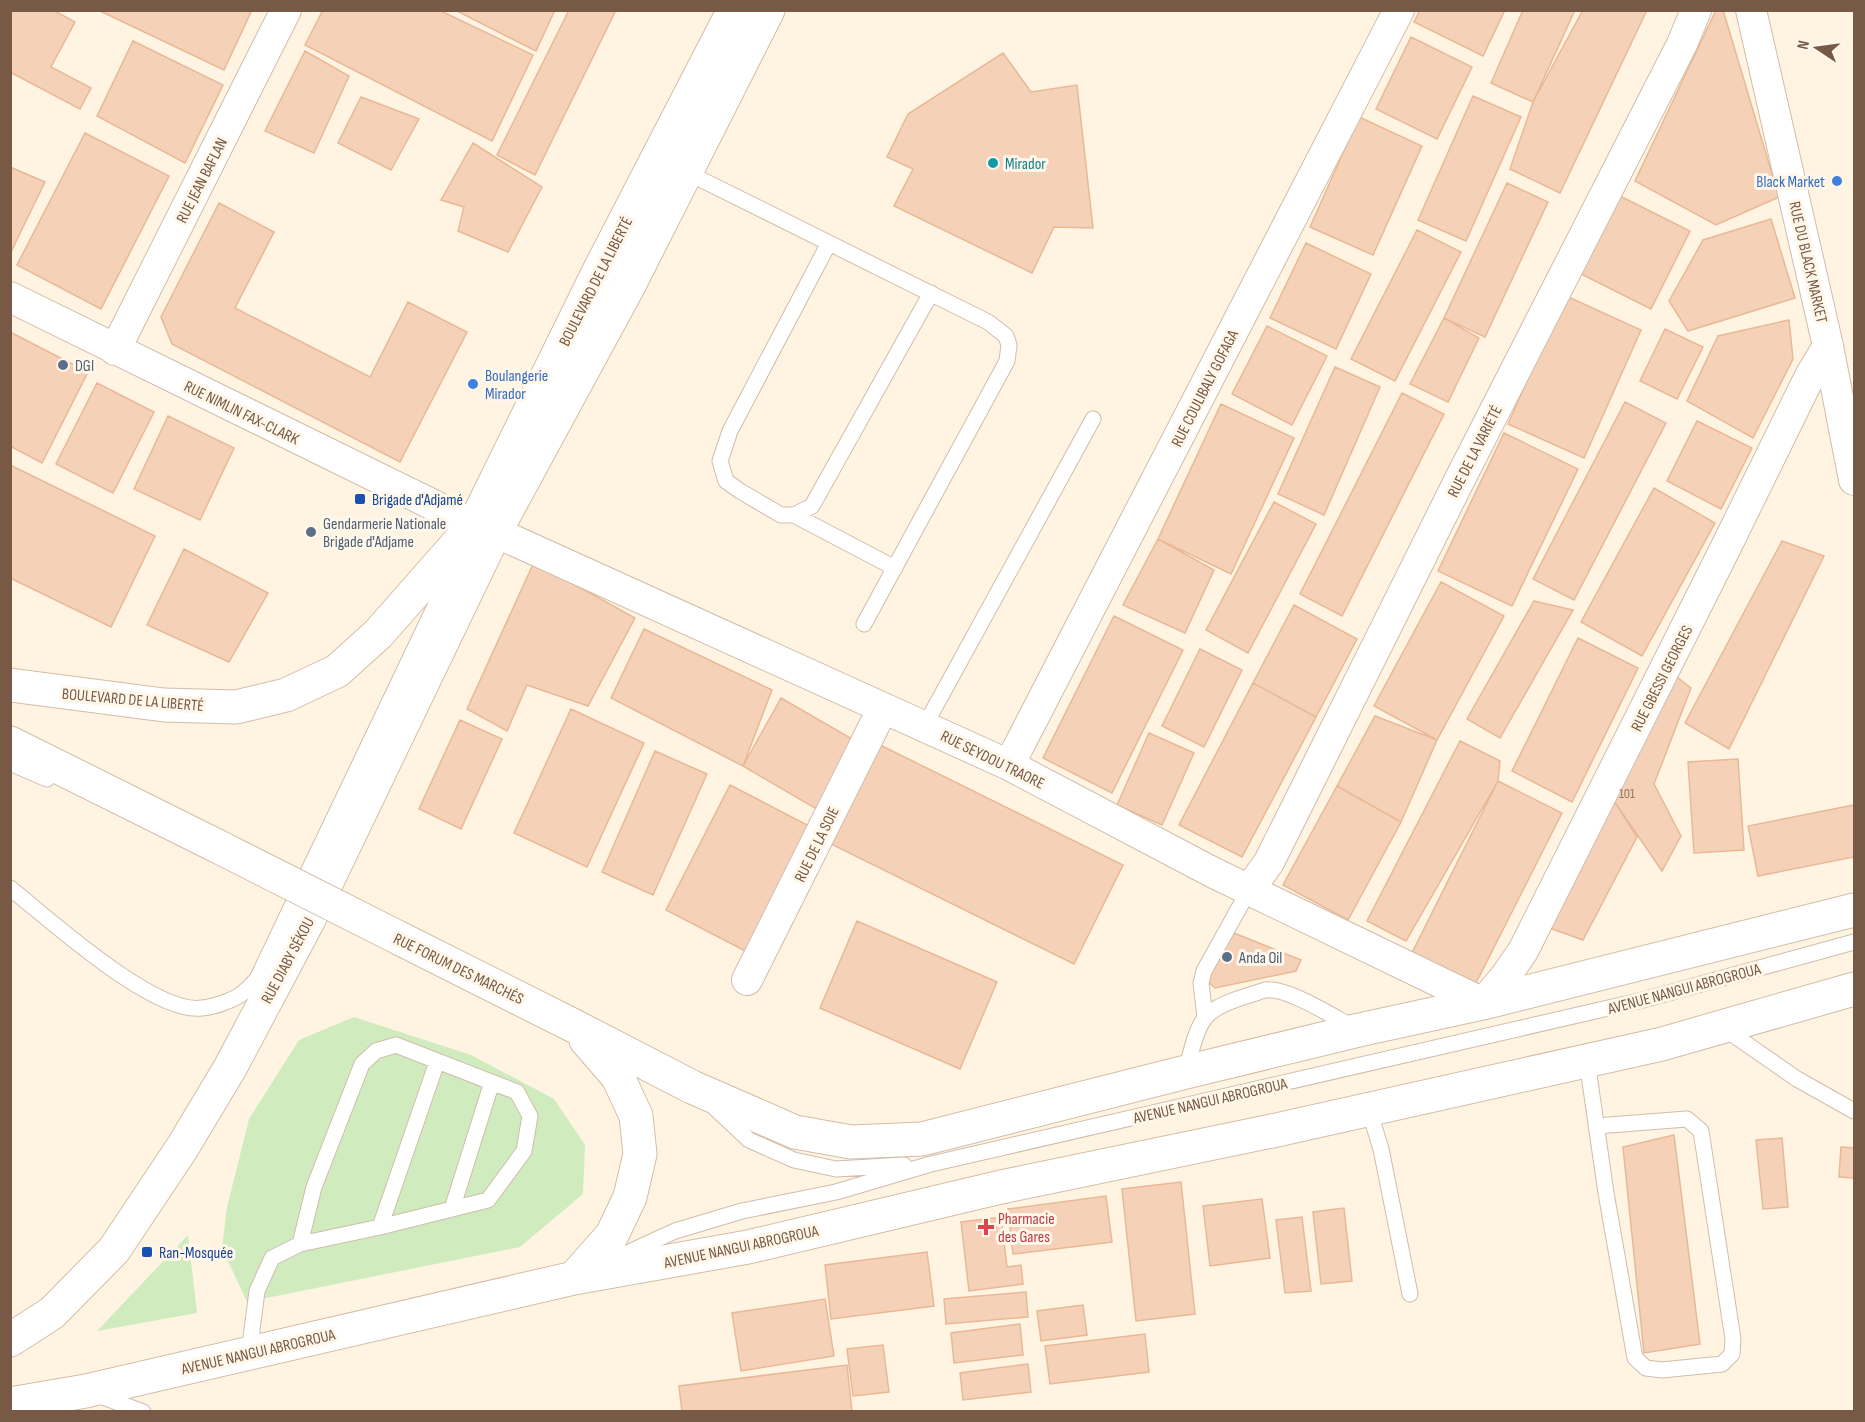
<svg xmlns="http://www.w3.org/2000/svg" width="1865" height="1422" viewBox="0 0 1865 1422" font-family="'Sofia Sans Condensed',sans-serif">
<rect width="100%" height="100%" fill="#fef4e1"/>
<path fill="#d0ecbf" d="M354,1017L471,1055L554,1099L585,1145L583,1194L520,1247L247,1302L222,1248L227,1207L249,1119L299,1040Z
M188,1235L197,1313L97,1331Z"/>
<path fill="#f5d2b7" stroke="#e9b896" stroke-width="1.5" d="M10,10H53L75,22L51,67L91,88L80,109L10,72Z
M98,10H252L224,70Z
M323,10H439L533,55L492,141L305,45Z
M455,10H555L536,51Z
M569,10H616L535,175L497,155Z
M1420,10H1505L1483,56L1414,22Z
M1523,10H1575L1533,102L1491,83Z
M1583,10H1647L1560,193L1510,169L1533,102Z
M1716,10H1723L1779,197L1716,225L1635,181Z
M1411,37L1472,67L1437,139L1376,109Z
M133,41L223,85L185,163L97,116Z
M305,51L349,76L314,153L265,131Z
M1003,53L1031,92L1077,85L1093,228L1054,227L1032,273L894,206L913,169L887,157L908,114Z
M1473,96L1521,117L1466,241L1418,220Z
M361,97L419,119L391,170L338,143Z
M1359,117L1422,146L1373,255L1310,227Z
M85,133L169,176L101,309L17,265Z
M473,143L542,187L508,252L458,231L464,207L441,200Z
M10,167L45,182L10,254Z
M1507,183L1548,202L1485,337L1444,318Z
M1618,195L1690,231L1651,309L1579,273Z
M219,203L274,232L235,308L370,377L408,302L467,332L400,462L172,344L161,317Z
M1771,219L1795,298L1688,331L1669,301L1703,240Z
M1417,230L1461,252L1395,381L1351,359Z
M1306,243L1371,274L1336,349L1270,318Z
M1564,295L1641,330L1584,458L1508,424Z
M1444,318L1479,338L1448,402L1410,384Z
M1789,320L1793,359L1753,438L1687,401L1718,336Z
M1267,326L1327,356L1292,425L1232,394Z
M1665,329L1703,347L1677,399L1640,381Z
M10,332L88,372L42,463L10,446Z
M1335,367L1380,387L1324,515L1278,494Z
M97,383L154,412L113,493L56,464Z
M1402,393L1444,414L1342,616L1300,594Z
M1625,402L1666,423L1574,600L1533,579Z
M1221,404L1294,438L1231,574L1158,539Z
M168,416L234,448L200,520L134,489Z
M1697,421L1752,448L1721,509L1667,481Z
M1504,433L1578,469L1512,606L1438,571Z
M10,465L155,536L111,627L10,578Z
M1654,488L1715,523L1642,656L1581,622Z
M1274,502L1316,524L1248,653L1206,630Z
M1158,539L1214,570L1185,633L1123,605Z
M1782,541L1824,556L1729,749L1685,723Z
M184,549L268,593L229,662L147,625Z
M534,562L635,618L588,706L527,685L507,731L467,709Z
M1441,582L1504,616L1437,740L1374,706Z
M1534,601L1573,610L1500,738L1467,719Z
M1294,605L1357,639L1316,717L1253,683Z
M1114,616L1183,650L1112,793L1043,758Z
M644,629L772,690L743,766L611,698Z
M1578,638L1638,668L1572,802L1512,771Z
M1200,649L1242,670L1204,747L1162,726Z
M1677,677L1691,688L1654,784L1681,836L1662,871L1610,795Z
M1253,683L1316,717L1242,857L1179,825Z
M781,698L859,743L820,811L743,766Z
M571,709L644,743L587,867L514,833Z
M1375,716L1437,740L1401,822L1337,786Z
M460,720L502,739L461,829L419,809Z
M1149,733L1194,753L1162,825L1117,805Z
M1460,741L1500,761L1498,781L1406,941L1367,921Z
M874,742L1123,865L1074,964L825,841Z
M655,751L707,774L653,895L602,872Z
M1738,759L1744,850L1694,853L1688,762Z
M1498,781L1562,813L1475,985L1412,953Z
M730,785L815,829L751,954L666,910Z
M1337,786L1401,822L1348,920L1283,885Z
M1610,795L1637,837L1583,940L1544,926Z
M1854,805V857L1758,876L1748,826Z
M857,921L997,982L960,1069L820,1008Z
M1229,931L1301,960L1296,971L1215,988L1205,979Z
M1674,1135L1700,1344L1644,1353L1623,1147Z
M1782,1138L1788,1207L1763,1209L1756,1140Z
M1841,1147L1854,1148V1178L1839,1177Z
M1181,1182L1195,1314L1136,1321L1122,1189Z
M1106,1196L1112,1242L1013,1254L1008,1209Z
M1262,1199L1270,1258L1210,1266L1203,1206Z
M1344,1208L1352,1281L1321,1284L1313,1212Z
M1001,1217L1007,1267L1021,1265L1023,1284L969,1291L961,1222Z
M1302,1217L1311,1291L1285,1293L1276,1220Z
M927,1252L934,1306L831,1319L825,1265Z
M1026,1292L1028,1317L946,1324L944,1299Z
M825,1299L834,1356L741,1371L732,1313Z
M1083,1305L1087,1335L1041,1341L1037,1311Z
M1020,1324L1023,1355L954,1363L951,1333Z
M1145,1334L1149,1372L1050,1384L1045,1346Z
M883,1345L889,1392L853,1396L847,1349Z
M1028,1364L1031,1392L963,1400L960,1373Z
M847,1365L852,1412H682L679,1386Z"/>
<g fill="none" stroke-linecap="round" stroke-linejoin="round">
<defs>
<path id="lane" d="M686,172L988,322L1006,336L1009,345L1007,361L864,624
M829,243L730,431L720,461L726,481L740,491L781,515H794L812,506L931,293
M794,515L895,568
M924,727L1093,419
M10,763L47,779
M10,888C48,918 154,1015 202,1008C213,1007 231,1001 240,995C246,991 252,984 257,979L456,562
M1205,1017L1201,983L1204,971L1249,890
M1722,1027L1797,1079L1854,1111
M1587,1061L1606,1193L1635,1358L1646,1368L1662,1370L1722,1364L1732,1354L1733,1339L1701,1131L1687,1119L1596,1126
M1186,1072C1190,1056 1195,1030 1205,1018C1216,1003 1248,996 1265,990C1287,987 1332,1016 1353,1027
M715,1108L749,1140L794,1160L836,1169L904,1165
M1369,1110L1381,1149L1410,1294
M452,1209L492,1082
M380,1227L437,1062
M612,1260L675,1231L742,1211L836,1192L931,1164L1643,1000L1854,942
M249,1353L257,1291L272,1258L300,1244L380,1227L488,1200L524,1151L530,1116L517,1092L396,1045L376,1051L362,1064L314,1187L300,1244
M95,1394L143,1412"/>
<path id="street" d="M1751,10L1828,346L1854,480
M10,297L474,525L495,532L1009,765L1214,873L1483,1003L1505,977L1523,951L1724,551L1810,376L1828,346
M115,350L286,10
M1009,765L1399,10
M1249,890L1269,862L1461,477L1682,44L1696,10
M747,980L883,708"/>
<path id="secondary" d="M10,685L164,705L236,707L286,695L337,671L378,634L474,525L599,271L734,10
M10,743L215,845
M401,939L574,1026L692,1087L795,1132L851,1142L922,1139L1186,1072L1359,1030L1483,1003L1854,910
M574,1278L612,1235L630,1197L640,1154L636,1116L618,1077L586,1040
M10,1340L52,1313L114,1250L182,1148L230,1068L308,921L495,532L628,287L768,10
M10,1404L86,1391L574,1278L748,1247L1001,1187L1272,1131L1662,1044L1854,989"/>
</defs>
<use href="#lane" stroke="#d1bdaa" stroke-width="17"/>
<use href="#street" stroke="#d1bdaa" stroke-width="32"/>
<use href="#secondary" stroke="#d5bda7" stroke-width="35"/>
<use href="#lane" stroke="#fff" stroke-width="15"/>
<use href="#street" stroke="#fff" stroke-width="30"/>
<use href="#secondary" stroke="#fff" stroke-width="33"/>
<defs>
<path id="secondary-bridge" d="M215,845L401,939"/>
</defs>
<use href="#secondary-bridge" stroke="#d5bda7" stroke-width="35" stroke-linecap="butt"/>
<use href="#secondary-bridge" stroke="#fff" stroke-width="33"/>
</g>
<circle fill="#0f9aa8" stroke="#fff7e9" stroke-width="2" cx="993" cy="163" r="6"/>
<g fill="#3f7fe0" stroke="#fff7e9" stroke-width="2">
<circle cx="1837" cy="181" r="6"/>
<circle cx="473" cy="384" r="6"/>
</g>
<g fill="#5c6f8a" stroke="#fff7e9" stroke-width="2">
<circle cx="63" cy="365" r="6"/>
<circle cx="311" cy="532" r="6"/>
<circle cx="1227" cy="957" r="6"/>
</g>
<g fill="#1a4fb4" stroke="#fff7e9" stroke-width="2">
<rect x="354" y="493" width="12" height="12" rx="3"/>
<rect x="141" y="1246" width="12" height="12" rx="3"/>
</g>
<path fill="#e0444e" stroke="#fff7e9" stroke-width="2" d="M983 1218h6v6h6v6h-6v6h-6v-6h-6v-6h6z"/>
<g text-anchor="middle" stroke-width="6" stroke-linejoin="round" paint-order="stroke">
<g font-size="14" fill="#967762">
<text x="1627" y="798">101</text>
</g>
<g font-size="16" fill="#0d838f" stroke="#fff7e9" text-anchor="start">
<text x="1005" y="169">Mirador</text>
</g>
<g font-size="16" fill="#775946" stroke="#fff7e9">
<text transform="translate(201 180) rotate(-63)" y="6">RUE JEAN BAFLAN</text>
<text transform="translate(1809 262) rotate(77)" y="6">RUE DU BLACK MARKET</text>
<text transform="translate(595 281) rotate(-63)" y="6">BOULEVARD DE LA LIBERTÉ</text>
<text transform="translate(1204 388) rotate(-63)" y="6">RUE COULIBALY GOFAGA</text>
<text transform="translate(242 412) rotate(26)" y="6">RUE NIMLIN FAX-CLARK</text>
<text transform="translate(1474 451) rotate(-63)" y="6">RUE DE LA VARIÉTÉ</text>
<text transform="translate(1661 678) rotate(-63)" y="6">RUE GBESSI GEORGES</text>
<text transform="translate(133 699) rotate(5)" y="6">BOULEVARD DE LA LIBERTÉ</text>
<text transform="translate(993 759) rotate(26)" y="6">RUE SEYDOU TRAORE</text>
<text transform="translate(816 844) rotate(-64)" y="6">RUE DE LA SOIE</text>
<text transform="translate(287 960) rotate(-62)" y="6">RUE DIABY SÉKOU</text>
<text transform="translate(459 968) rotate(26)" y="6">RUE FORUM DES MARCHÉS</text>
<text transform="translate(1684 988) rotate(-15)" y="6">AVENUE NANGUI ABROGROUA</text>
<text transform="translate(1210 1100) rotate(-13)" y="6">AVENUE NANGUI ABROGROUA</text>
<text transform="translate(741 1246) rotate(-12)" y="6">AVENUE NANGUI ABROGROUA</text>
<text transform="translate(258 1351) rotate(-13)" y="6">AVENUE NANGUI ABROGROUA</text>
</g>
<g font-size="16" fill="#366cbe" stroke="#fff7e9" text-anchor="end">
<text x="1825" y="187">Black Market</text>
<text x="485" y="381" text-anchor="start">Boulangerie<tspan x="485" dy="18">Mirador</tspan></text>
</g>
<g font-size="16" fill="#4e5e75" stroke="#fff7e9" text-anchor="start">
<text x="75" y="371">DGI</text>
<text x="323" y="529">Gendarmerie Nationale<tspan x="323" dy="18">Brigade d'Adjame</tspan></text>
<text x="1239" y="963">Anda Oil</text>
</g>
<g font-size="16" fill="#164399" stroke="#fff7e9" text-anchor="start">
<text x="372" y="505">Brigade d'Adjamé</text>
<text x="159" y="1258">Ran-Mosquée</text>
</g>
<g font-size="16" fill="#be3a42" stroke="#fff7e9" text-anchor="start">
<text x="998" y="1224">Pharmacie<tspan x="998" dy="18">des Gares</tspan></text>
</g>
</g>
<rect width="1865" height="1422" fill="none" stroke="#775946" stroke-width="24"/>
<g transform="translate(1817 48) rotate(283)" stroke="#fff7e9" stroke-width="4.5" paint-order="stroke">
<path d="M0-4.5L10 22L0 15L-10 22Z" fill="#775946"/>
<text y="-9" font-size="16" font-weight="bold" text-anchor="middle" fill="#775946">N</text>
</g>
</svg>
